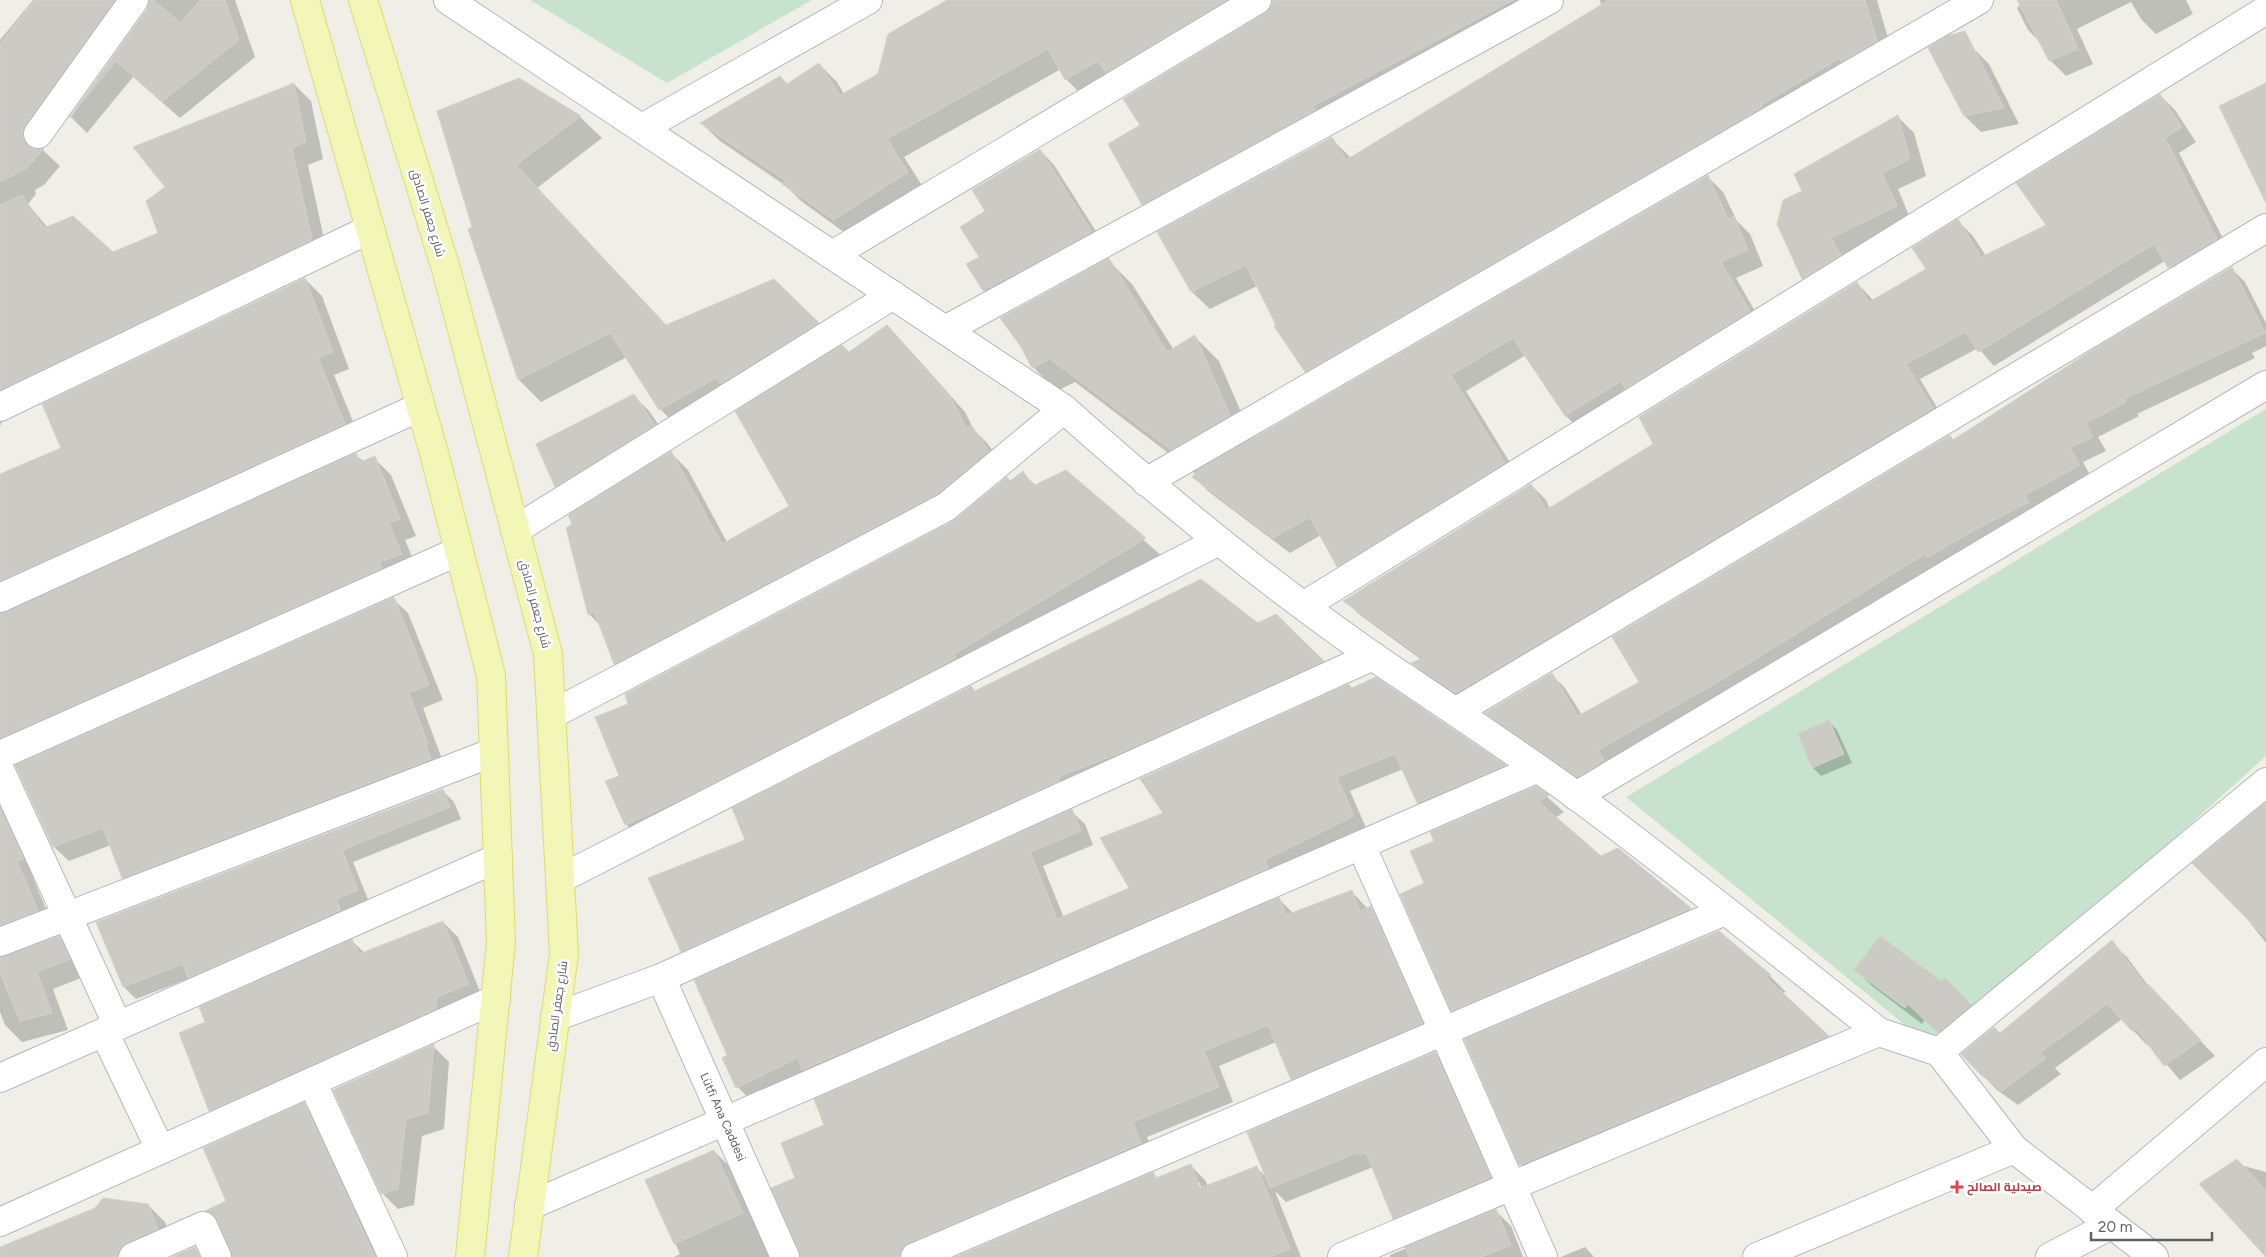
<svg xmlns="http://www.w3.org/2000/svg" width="2266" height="1257" viewBox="0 0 2266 1257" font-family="Figtree,Cairo,sans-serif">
<rect width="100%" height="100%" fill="#efefe8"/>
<path fill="#c7e3ce" d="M530,0H812L667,83Z
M2266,409V756L1938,1052L1626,797Z"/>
<path fill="#0003" fill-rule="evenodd" d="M33,0H235L255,57L180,118L133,77L87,133L71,117L148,9L151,1L144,2L42,142L39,150H43L60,166L44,185L35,190L36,194L28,204L48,228L113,254L159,234L294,84L311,101L323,159L308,165L328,257L3,416L0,427V40Z
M949,0H1245L1084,97L1066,79L1061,69L904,157L925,190L852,238L801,201L786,186L720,141L702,124L787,85L819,64L837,82L844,94L879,75Z
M1291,0H1532L1161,222L1143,204L1141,126Z
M1877,0L1894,59L1324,389L1306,371L1278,326L1257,286L1210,309L1192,292L1159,232L1331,138L1351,158L1601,6L1600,0Z
M2026,0H2186L2193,14L2156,34L2141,19L2131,2L2077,29L2093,64L2066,76L2050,60L2041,43L2028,30L2017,8Z
M1972,47L1989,64L2019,124L1981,132L1965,116Z
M519,79L580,117L602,138L537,188L667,326L818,323L849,354L904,344L965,412L974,430L987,443L1005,468L631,680L615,664L600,625L589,614L671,453L688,470L727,542L791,507L744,407L737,400L682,431L660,409L627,357L541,402L519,380L470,230L474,228Z
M2160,95L2175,110L2196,142L2179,153L2231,254L2184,282L2165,261L1994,366L1978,348L1920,379L1947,424L1472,708L1427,678L1413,663L1422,660L1360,615L1345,601L1531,485L1546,500L1550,509L1655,445L1857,283L1874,301L1928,269L1958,221L1973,236L1986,256L2047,226Z
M1898,117L1914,133L1926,176L1898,189L1912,223L1820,294L1803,278L1804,191Z
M1040,150L1054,165L1106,247L999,305L984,290L968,265L981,257L987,212Z
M1708,177L1723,192L1737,221L1750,234L1763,266L1736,278L1764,327L1581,431L1566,416L1526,355L1466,391L1520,479L1354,581L1338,566L1321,535L1290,553L1209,492L1194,477L1196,474L1075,382L1057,391L1033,367L1108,260L1132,284L1174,350L1195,337L1219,361L1253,440Z
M2231,268L2245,282L2266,323V346L2252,353L2255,358L2137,414L2139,416L2098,437L2106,451L2083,462L2092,479L1592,790L1500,726L1487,713L1551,674L1565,688L1582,715L1641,682L1954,441Z
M305,279L322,296L349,369L334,375L361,441L4,606L1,614L356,455L364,462L374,458L391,475L416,536L405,540L418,571L11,757L40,876L33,878L54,928L5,949L1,958L59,937L76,954L86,976L53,989L68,1030L22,1042L5,1025L0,1012V475L63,449Z
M634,396L650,412L670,442L572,502L556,486Z
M1066,472L1163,557L644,843L626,824L620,777L630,704L954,522L1023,473L1036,486Z
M393,599L408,613L443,700L423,708L442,759L138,892L123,878L111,845L69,861L54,847Z
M1276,616L1336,675L696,964L682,951L747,841L971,687L976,692L1258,625Z
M1376,679L1505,766L1518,779L1432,816L1418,803L1403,769L1350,791L1367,830L751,1101L738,1087L1071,811L1085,824L1093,845L1043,866L1064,918L1131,888L1165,814L1351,689Z
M1829,722L1837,730L1852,763L1821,776L1813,768L1800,735Z
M1536,787L1564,812L1555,818L1601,857L1618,850L1690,909L1706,925L1469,1027L1452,1010L1426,884L1436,841Z
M442,790L454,802L461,819L353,862L369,902L201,989L190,978L136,999L124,987L98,922Z
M2266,804V943L2240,910Z
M1352,892L1368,909L1371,908L1386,923L1437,1038L1307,1094L1292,1079L1276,1042L1219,1066L1233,1102L1147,1137L1156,1158L925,1257H801L797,1179L826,1125L1279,899L1294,914Z
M443,922L458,937L483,999L225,1125L211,1110L207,1023L352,941L365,953Z
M1718,932L1770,976L1786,992L1781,993L1844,1053L1537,1181L1520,1164Z
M2111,942L2127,957L2149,987L2215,1056L2180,1080L2150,1045L2148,1046L2122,1019L2055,1068L2061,1074L2018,1105L1997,1090L1962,1055L2000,1034Z
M1856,970L1941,983L1945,980L1987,1022L1955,1048L1925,1019L1922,1024L1872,986Z
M433,1046L449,1062L444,1129L422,1136L414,1205L398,1209L382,1193L334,1090Z
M1435,1053L1450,1068L1505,1192L1409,1233L1394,1218L1373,1167L1286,1202L1275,1191L1301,1257H958L1153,1174L1158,1179L1190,1165L1205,1180L1208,1186L1257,1168L1267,1178ZM1197,1182H1199L1204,1193L1202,1194Z
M304,1104L321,1121L383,1257H234L221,1225L207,1211L227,1202Z
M714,1151L729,1166L746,1205L757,1216L775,1257H674L680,1254L647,1180Z
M2233,1163L2266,1172V1257L2201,1184Z
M148,1205L165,1222L175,1246L153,1257H10Z
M1496,1211L1511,1226L1523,1257H1390V1255Z
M1585,1247L1594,1257H1561Z"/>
<path fill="#cbcac4" stroke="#d3d2c7" d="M34,0H115L25,125L22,133L24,141L29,147L36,149L44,148L27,168L0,182V44Z
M149,0H153L181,23L200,0H225L239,40L162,102L116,61L69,118L147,9Z
M947,0H1227L1106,73L1098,61L1065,80L1048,49L887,139L908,172L834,220L782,184L786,181L700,123L780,76L787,84L819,63L840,95L878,74L888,34Z
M1273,0H1513L1313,106L1316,110L1142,205L1108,144L1140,125L1123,99L1265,13L1270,8Z
M1609,0H1865L1877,41L1841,62L1840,58L1761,105L1763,107L1305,372L1274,326L1276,325L1246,265L1191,292L1157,232L1332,137L1346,160Z
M2017,0H2056L2078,49L2049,61Z
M1965,31L2004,108L1964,116L1928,48L1947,36Z
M519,78L581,116L516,165L666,325L774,279L819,323L720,384L716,378L659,410L610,333L518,380L468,229L472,227L437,111Z
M294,83L306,142L292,148L312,240L0,390V205L22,195L44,228L73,216L113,252L158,233L146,201L165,187L133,147Z
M2266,83V203L2219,106Z
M2160,94L2182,127L2165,138L2217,239L2168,268L2154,244L1978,352L1966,332L1906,364L1933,408L1456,693L1411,663L1423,658L1343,601L1531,484L1546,510L1653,444L1639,417L1857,282L1869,302L1926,269L1912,248L1958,219L1981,257L2046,225L2016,183Z
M1898,115L1910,159L1882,173L1897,206L1831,238L1841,255L1802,279L1777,224L1783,200L1802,191L1794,174Z
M1040,149L1092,232L983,291L966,264L979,257L960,227L985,211L972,190Z
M1708,175L1728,219L1734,217L1748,250L1721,262L1750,311L1625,389L1621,381L1565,416L1513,338L1451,375L1505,463L1337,567L1310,517L1273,538L1192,477L1198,470Z
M1109,258L1167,352L1195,335L1230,415L1171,450L1050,359L1032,368L1021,347L1000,318Z
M2232,267L2265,333L2124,399L2126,402L2086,423L2093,437L2070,448L2080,465L2025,495L2029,502L1971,532L1927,558L1925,554L1720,681L1598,750L1604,760L1588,771L1577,777L1485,713L1552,673L1578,716L1639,682L1612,637L1950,435L1953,440L2097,347Z
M305,278L333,352L318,358L345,424L0,581V474L61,448L42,404Z
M887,325L949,394L966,428L971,425L989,451L937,494L614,664L594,611L588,615L566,528L572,524L568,515L671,451L722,544L789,506L735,411L842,345L849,352Z
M634,394L655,425L555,487L536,444Z
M356,453L360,462L375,456L400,519L389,523L402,554L379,562L382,568L0,738V613Z
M1066,470L1146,538L954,654L956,658L684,798L625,825L605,781L619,776L595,717L628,704L625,694L953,521L1007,477L1010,481L1023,471L1033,486Z
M1201,579L1258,623L1276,614L1324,661L1122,752L1058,777L1059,781L681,952L648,878L745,840L732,808L971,686L975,691Z
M394,597L429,685L409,693L428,744L426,745L431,759L122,878L103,828L53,847L15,765Z
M1376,677L1506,765L1417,803L1395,754L1337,777L1354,816L1265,860L1268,868L802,1070L798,1058L736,1088L722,1058L727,1055L694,980L1072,809L1081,831L1030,852L1057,919L1129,888L1100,838L1163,813L1140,779L1348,684L1352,688Z
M1829,720L1844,754L1812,768L1798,734Z
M1536,786L1549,795L1539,802L1601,856L1618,848L1691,908L1451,1011L1400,894L1424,883L1410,851L1434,841L1430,832Z
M443,789L450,807L342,850L358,890L336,899L341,910L188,978L183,964L123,987L96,922Z
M2266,802V938L2192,863Z
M0,807L24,859L17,861L38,911L0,925Z
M1352,890L1360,911L1371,906L1423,1023L1291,1080L1268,1025L1204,1051L1219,1087L1133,1122L1141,1143L909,1243L902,1248L900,1257H800L771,1188L795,1178L781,1143L824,1125L814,1099L1279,897L1286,915Z
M443,921L469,984L437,997L436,1009L209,1111L179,1033L205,1022L199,1007L352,939L359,954Z
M1719,931L1771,975L1766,977L1829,1036L1519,1165L1464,1039Z
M59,936L70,959L37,972L52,1013L20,1021L0,973V957Z
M1880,936L1941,981L1945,978L1972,1005L1938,1033L1908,1004L1905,1008L1854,970Z
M2112,940L2146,986L2148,984L2201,1040L2164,1066L2136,1028L2132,1031L2107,1004L2040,1053L2046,1058L2002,1091L1980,1074L1961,1054L1994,1027L2000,1033Z
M434,1044L428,1113L406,1119L398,1189L381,1194L333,1090Z
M1435,1052L1491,1177L1393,1219L1366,1153L1360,1155L1359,1152L1270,1188L1247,1132Z
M304,1102L375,1257H232L217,1219L212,1213L205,1211L226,1201L203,1148Z
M714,1150L743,1213L674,1244L645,1180Z
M2237,1159L2266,1191V1257L2199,1184Z
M1191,1164L1200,1188L1257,1166L1290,1249L1270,1257H955L1153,1172L1156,1178Z
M103,1198L148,1204L158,1229L126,1243L120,1248L118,1257H0V1247L95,1208Z
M1496,1209L1511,1245L1481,1257H1409L1405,1247Z
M195,1247L200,1257H172Z"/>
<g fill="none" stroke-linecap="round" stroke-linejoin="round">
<defs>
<path id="street" d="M642,128L868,0
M38,134L134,0
M832,255L1257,0
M945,330L1549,0
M0,407L370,229
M1146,482L1979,0
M515,530L893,295
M0,598L420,407
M1305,605L2266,10
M1457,711L2266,228
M551,715L946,507L1064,409
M0,755L459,551
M0,770L118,1026
M1576,796L2266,385
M1361,845L1543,1257
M560,879L1219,541
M0,942L494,752
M661,978L785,1257
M555,1017L661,978L1373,656
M104,1032L160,1149
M1939,1052L2266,782
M0,1078L498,858
M312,1082L393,1257
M529,1206L1536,769
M2092,1210L2266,1062
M0,1222L496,999
M133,1257L203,1226L217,1257
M915,1257L1725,911
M1342,1257L1879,1032
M1757,1257L2014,1149
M2050,1257L2111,1225"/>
<path id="secondary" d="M448,0L1064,409C1162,497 1265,581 1374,657C1442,703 1511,748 1578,797C1680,873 1779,953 1879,1032L1939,1052L2014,1149L2154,1257"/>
<path id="primary" d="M305,0L434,453L491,675L501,942L470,1257
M363,0L446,269L548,654L564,954L523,1257"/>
</defs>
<use href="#street" stroke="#b7b8bc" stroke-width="30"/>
<use href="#secondary" stroke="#b6b7bd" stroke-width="30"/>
<use href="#primary" stroke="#e1db6e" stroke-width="30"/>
<use href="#street" stroke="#fff" stroke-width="28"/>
<use href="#secondary" stroke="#fff" stroke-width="28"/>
<use href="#primary" stroke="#f2f6b6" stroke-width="28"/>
</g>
<path fill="#e0444e" stroke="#fff" stroke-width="2" d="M1954.5 1179.5h5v5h5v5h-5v5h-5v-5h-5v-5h5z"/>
<g text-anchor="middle" stroke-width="5" stroke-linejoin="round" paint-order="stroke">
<g font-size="12" fill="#5f6066" stroke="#fff">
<text transform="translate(428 213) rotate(73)" y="4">شارع جعفر الصادق</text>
<text transform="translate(535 604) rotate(75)" y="4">شارع جعفر الصادق</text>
<text transform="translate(557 1006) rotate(-82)" y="4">شارع جعفر الصادق</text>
<text transform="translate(723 1117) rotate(66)" y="4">Lütfi Ana Caddesi</text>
</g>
<g font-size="12" font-weight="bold" fill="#be3a42" stroke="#fff" text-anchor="start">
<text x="1967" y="1191">صيدلية الصالح</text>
</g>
</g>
<path d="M2091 1232v8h121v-8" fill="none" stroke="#5f6066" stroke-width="2.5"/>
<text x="2098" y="1232" font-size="15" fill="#5f6066" stroke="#ffffff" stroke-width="4" paint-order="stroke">20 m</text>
</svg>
